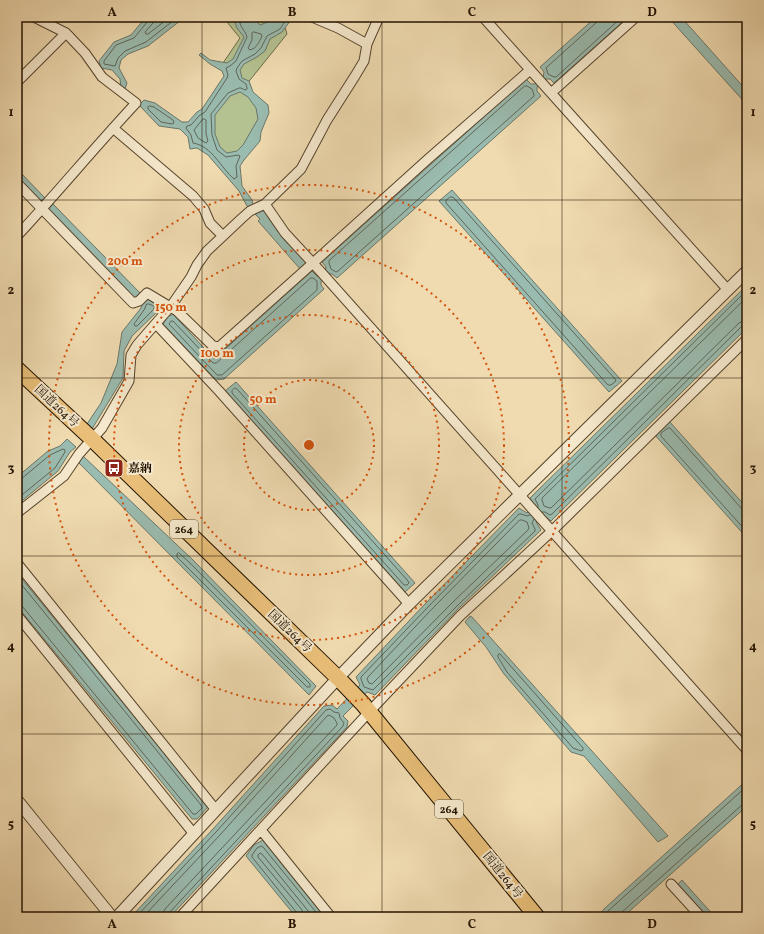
<svg xmlns="http://www.w3.org/2000/svg" width="764" height="934" viewBox="0 0 764 934" font-family="Vollkorn,'Noto Serif JP',serif">
<rect width="100%" height="100%" fill="#f0dbb1"/>
<filter id="stains"><feTurbulence type="fractalNoise" baseFrequency=".005" numOctaves="4"/><feColorMatrix values="0 0 0 0 .2 0 0 0 0 .09 0 0 0 0 .02 0 0 0 .5 -.17"/></filter>
<radialGradient id="worn" r=".72"><stop offset=".6" stop-color="#630" stop-opacity="0"/><stop offset="1" stop-color="#630" stop-opacity=".3"/></radialGradient>
<path fill="#b4c190" stroke="#6b6a48" d="M229,17H282L287,34L246,85L264,117L229,174L188,131L229,76L221,66L240,38L227,22Z"/>
<path fill="#9abbaf" stroke="#6a7769" fill-rule="evenodd" d="M147,17H185L148,46L128,54L121,60L119,68L127,83L125,89L121,88L120,79L112,70L101,68L99,61L114,42L131,35L141,23Z
M236,17H254V19L260,25L273,20L274,17H292L291,20L282,32L270,39L265,51L257,57L244,64L240,70L242,78L249,81L253,92L268,105L269,113L261,132L260,141L244,160L240,166L242,186L252,200L253,204L258,210L264,211L278,232L304,259L306,264L300,269L258,221L260,219L247,206L239,191L208,155L197,148L190,149L188,137L180,129L159,126L139,105L144,100L155,103L182,122H188L197,112L202,109L224,76L222,71L210,64L199,55L201,53L210,60L227,63L233,59L244,37L237,28L234,20ZM240,92L248,97L256,108L258,119L243,145L237,151L227,153L220,147L215,134V115L230,96Z
M596,17H628L554,83L550,79H545L537,87V91L541,96L337,278L332,274H329L321,281V285L324,289L224,379L216,380L163,324L167,318L159,312L156,313L132,336L124,351L123,378L92,429L87,424L101,403L117,364L122,332L141,308L143,301L148,299L160,305L162,309L170,316L173,314L214,359L312,271L318,277L325,270L326,267L322,262L526,79L531,84H535L543,77L544,72L540,67Z
M668,17H681L747,91V105Z
M17,169L45,198L41,201L17,176Z
M452,190L622,381L609,392L439,201Z
M53,204L140,293L135,298L48,209Z
M747,285V328L551,521L544,515L536,522L541,530L459,608L375,695L367,692L343,716L348,721L347,727L170,917H131L213,829L324,706L332,705L337,709L360,685L356,677L425,604L519,508L527,513L535,507L530,498Z
M236,382L415,583L405,592L225,391Z
M669,421L747,508V538L654,434Z
M67,439L76,447L70,452L58,471L17,505V477L48,451L60,446Z
M83,456L193,560L316,686L309,695L79,463L81,458Z
M17,573L208,807L197,819H192L17,606Z
M470,616L472,617L668,836L658,842L584,756L571,752L504,674L486,647L465,622Z
M747,780V806L623,917H597L605,908Z
M263,840L325,917H296L246,856L254,845Z
M682,880L715,917H707L678,884Z"/>
<g fill="none" stroke-linecap="round" stroke-linejoin="round">
<path stroke="#5e6658" stroke-width="1" d="M149,17L148,21L134,38L116,45L104,61V64L115,66L118,58L125,51L146,42L178,17
M154,17L153,23L145,32L146,34H148L170,17
M240,17C238,27 245,29 247,37L236,61L230,66L226,68L228,75L227,78L205,112L199,116L191,125L187,126L186,128L191,135L193,143C212,146 221,168 234,179L237,177L236,166L240,156L238,155L226,157L217,150L212,135L211,114L228,93L239,88H241L245,90L247,89V88L246,84L239,79L236,71L237,68L242,61L255,54L261,48L267,36L280,29L288,17
M598,17L597,22L547,67L546,68L548,74L554,77H556L622,17
M254,32L261,34L262,36C259,42 257,48 250,50L248,48L252,40V33Z
M525,86H527L532,89L534,95V96L338,271L336,272L331,269L329,263V261Z
M150,106L154,107L173,120L174,123L172,124L161,122L148,109V107Z
M204,119L206,120V134L208,141L206,143L198,138L194,130L202,120Z
M450,197H453L615,379L616,381L611,385H608L446,203V201Z
M311,278H313L317,281V290L222,375H217L169,324L171,321H173L211,361L213,363H216Z
M747,297L542,498V500L544,506L550,508H551L739,323L743,321L747,320
M147,304H149L154,306V309L137,326H135L134,324L144,310Z
M235,388L237,389L408,581L409,583L407,585H404L232,393V391Z
M17,480L21,479L50,455L63,449L65,450V452L55,468L17,499
M538,508V505L535,499L536,498L747,290
M747,510L742,509L670,428H668L661,433V436L747,532
M542,512H545L550,515L552,514L742,326L747,325
M530,515L527,516L521,514H519L428,607L361,677V679L364,687L373,690L457,606L535,531V529L532,523L534,519
M520,520H522L527,522L529,528L528,530L453,602L373,683L372,684L369,683L367,679L368,677L431,610Z
M179,553L190,563L310,684V687H307L177,557V554Z
M17,579L201,805L202,808L196,814H193L22,606L20,605L17,604
M500,654L583,748V750L581,751L573,748L507,672L498,657V655Z
M136,917L216,832L326,710L330,709L334,712L339,713L340,718L344,723L343,726L169,913L167,917
M143,917L219,836L327,716L329,715L334,718L337,723V725L165,909L163,913L162,917
M298,917L297,913L252,857V855L257,848L261,846L263,847L320,917
M303,917L302,910L258,857V855L260,853L262,854L313,917
M602,917L608,911L747,786
M620,917L622,912L743,804L747,803"/>
<defs>
<path id="minor" d="M312,17L338,28L367,44
M483,17L551,93L728,290
M17,82L66,33
M551,93L636,17
M113,128L193,196L204,209L210,223L223,236
M17,183L133,303L139,301L147,293L177,311L213,346L219,347L313,263L428,159L530,70
M265,204L285,233L321,272L747,750
M17,236C57,193 95,147 136,103L102,77L85,53L66,33L34,17
M156,324L219,391L409,604
M17,513L64,476L79,454L102,428L129,381L131,355L137,345L171,306L191,277L197,265L207,251L241,219L250,211L265,204L301,169L327,120L355,76L364,61L367,44L379,17
M17,563L216,810
M17,615L194,834
M261,830L331,917
M671,884L701,917
M180,917L370,711L460,616L552,531L747,339"/>
<path id="tertiary" d="M17,800L112,917
M117,917L338,678L409,604L747,271"/>
<path id="trunk" d="M17,369L92,439L338,678L363,704L537,917"/>
</defs>
<use href="#minor" stroke="#56442c" stroke-width="11"/>
<use href="#tertiary" stroke="#56442c" stroke-width="13"/>
<use href="#trunk" stroke="#221200" stroke-width="17"/>
<use href="#minor" stroke="#f5e8cc" stroke-width="9"/>
<use href="#tertiary" stroke="#f5e8cc" stroke-width="11"/>
<use href="#trunk" stroke="#e8be78" stroke-width="15"/>
</g>
<path fill="none" stroke="#221200" stroke-width="1" stroke-opacity="0.55" d="M202,17V917M382,17V917M562,17V917M17,200H747M17,378H747M17,556H747M17,734H747"/>
<g fill="none" stroke="#d4520b" stroke-width="2" stroke-dasharray="2 4">
<circle cx="309" cy="445" r="65"/>
<circle cx="309" cy="445" r="130"/>
<circle cx="309" cy="445" r="195"/>
<circle cx="309" cy="445" r="260"/>
</g>
<defs>
<symbol id="bus-square" viewBox="-11 -11 22 22"><rect x="-9" y="-9" width="18" height="18" rx="4" fill="#8f2418" stroke="#f5e8cc"/><path d="M-5-6H5V4H4V6H2V4H-2V6H-4V4H-5ZM-3.5-4V0h7V-4ZM-3.5 1.2v1.5H-2V1.2ZM2 1.2v1.5H3.5V1.2Z" fill="#fff"/></symbol>
</defs>
<g fill-rule="evenodd">
<use href="#bus-square" x="103" y="457" width="22" height="22"/>
</g>
<g text-anchor="middle" stroke-width="4" stroke-linejoin="round" paint-order="stroke">
<g fill="#f5e8cc" stroke="#61523d" stroke-width="1">
<rect x="170" y="520" width="28" height="18" rx="3"/>
<rect x="435" y="800" width="28" height="18" rx="3"/>
</g>
<g font-size="11" font-weight="bold" fill="#221200">
<text x="184" y="533">264</text>
<text x="449" y="813">264</text>
</g>
<g font-size="12" fill="#221200" stroke="#f5e8cc">
<text transform="translate(57 406) rotate(43)" y="4">国道264号</text>
<text transform="translate(290 631) rotate(44)" y="4">国道264号</text>
<text transform="translate(503 875) rotate(51)" y="4">国道264号</text>
</g>
<g font-size="12" font-weight="bold" fill="#221200" stroke="#f5e8cc" text-anchor="start">
<text x="128" y="472">嘉納</text>
</g>
</g>
<circle cx="309" cy="445" r="6" fill="#d4520b" stroke="#f5e8cc" stroke-width="2"/>
<g font-size="12" text-anchor="middle" font-weight="bold" fill="#d4520b" stroke="#f5e8cc" stroke-width="4" stroke-linejoin="round" paint-order="stroke">
<text x="125" y="265">200 m</text>
<text x="171" y="311">150 m</text>
<text x="217" y="357">100 m</text>
<text x="263" y="403">50 m</text>
</g>
<rect width="764" height="934" fill="none" stroke="#f0dbb1" stroke-width="44"/>
<rect x="22" y="22" width="720" height="890" fill="none" stroke="#221200" stroke-width="1.5"/>
<g font-size="13" text-anchor="middle" font-weight="bold" fill="#221200">
<text x="112" y="16">A</text>
<text x="292" y="16">B</text>
<text x="472" y="16">C</text>
<text x="652" y="16">D</text>
<text x="11" y="116">1</text>
<text x="753" y="116">1</text>
<text x="11" y="294">2</text>
<text x="753" y="294">2</text>
<text x="11" y="472">3</text>
<text x="753" y="472">3</text>
<text x="11" y="650">4</text>
<text x="753" y="650">4</text>
<text x="11" y="828">5</text>
<text x="753" y="828">5</text>
<text x="112" y="928">A</text>
<text x="292" y="928">B</text>
<text x="472" y="928">C</text>
<text x="652" y="928">D</text>
</g>
<rect width="100%" height="100%" filter="url(#stains)"/>
<rect width="100%" height="100%" fill="url(#worn)"/>
</svg>
